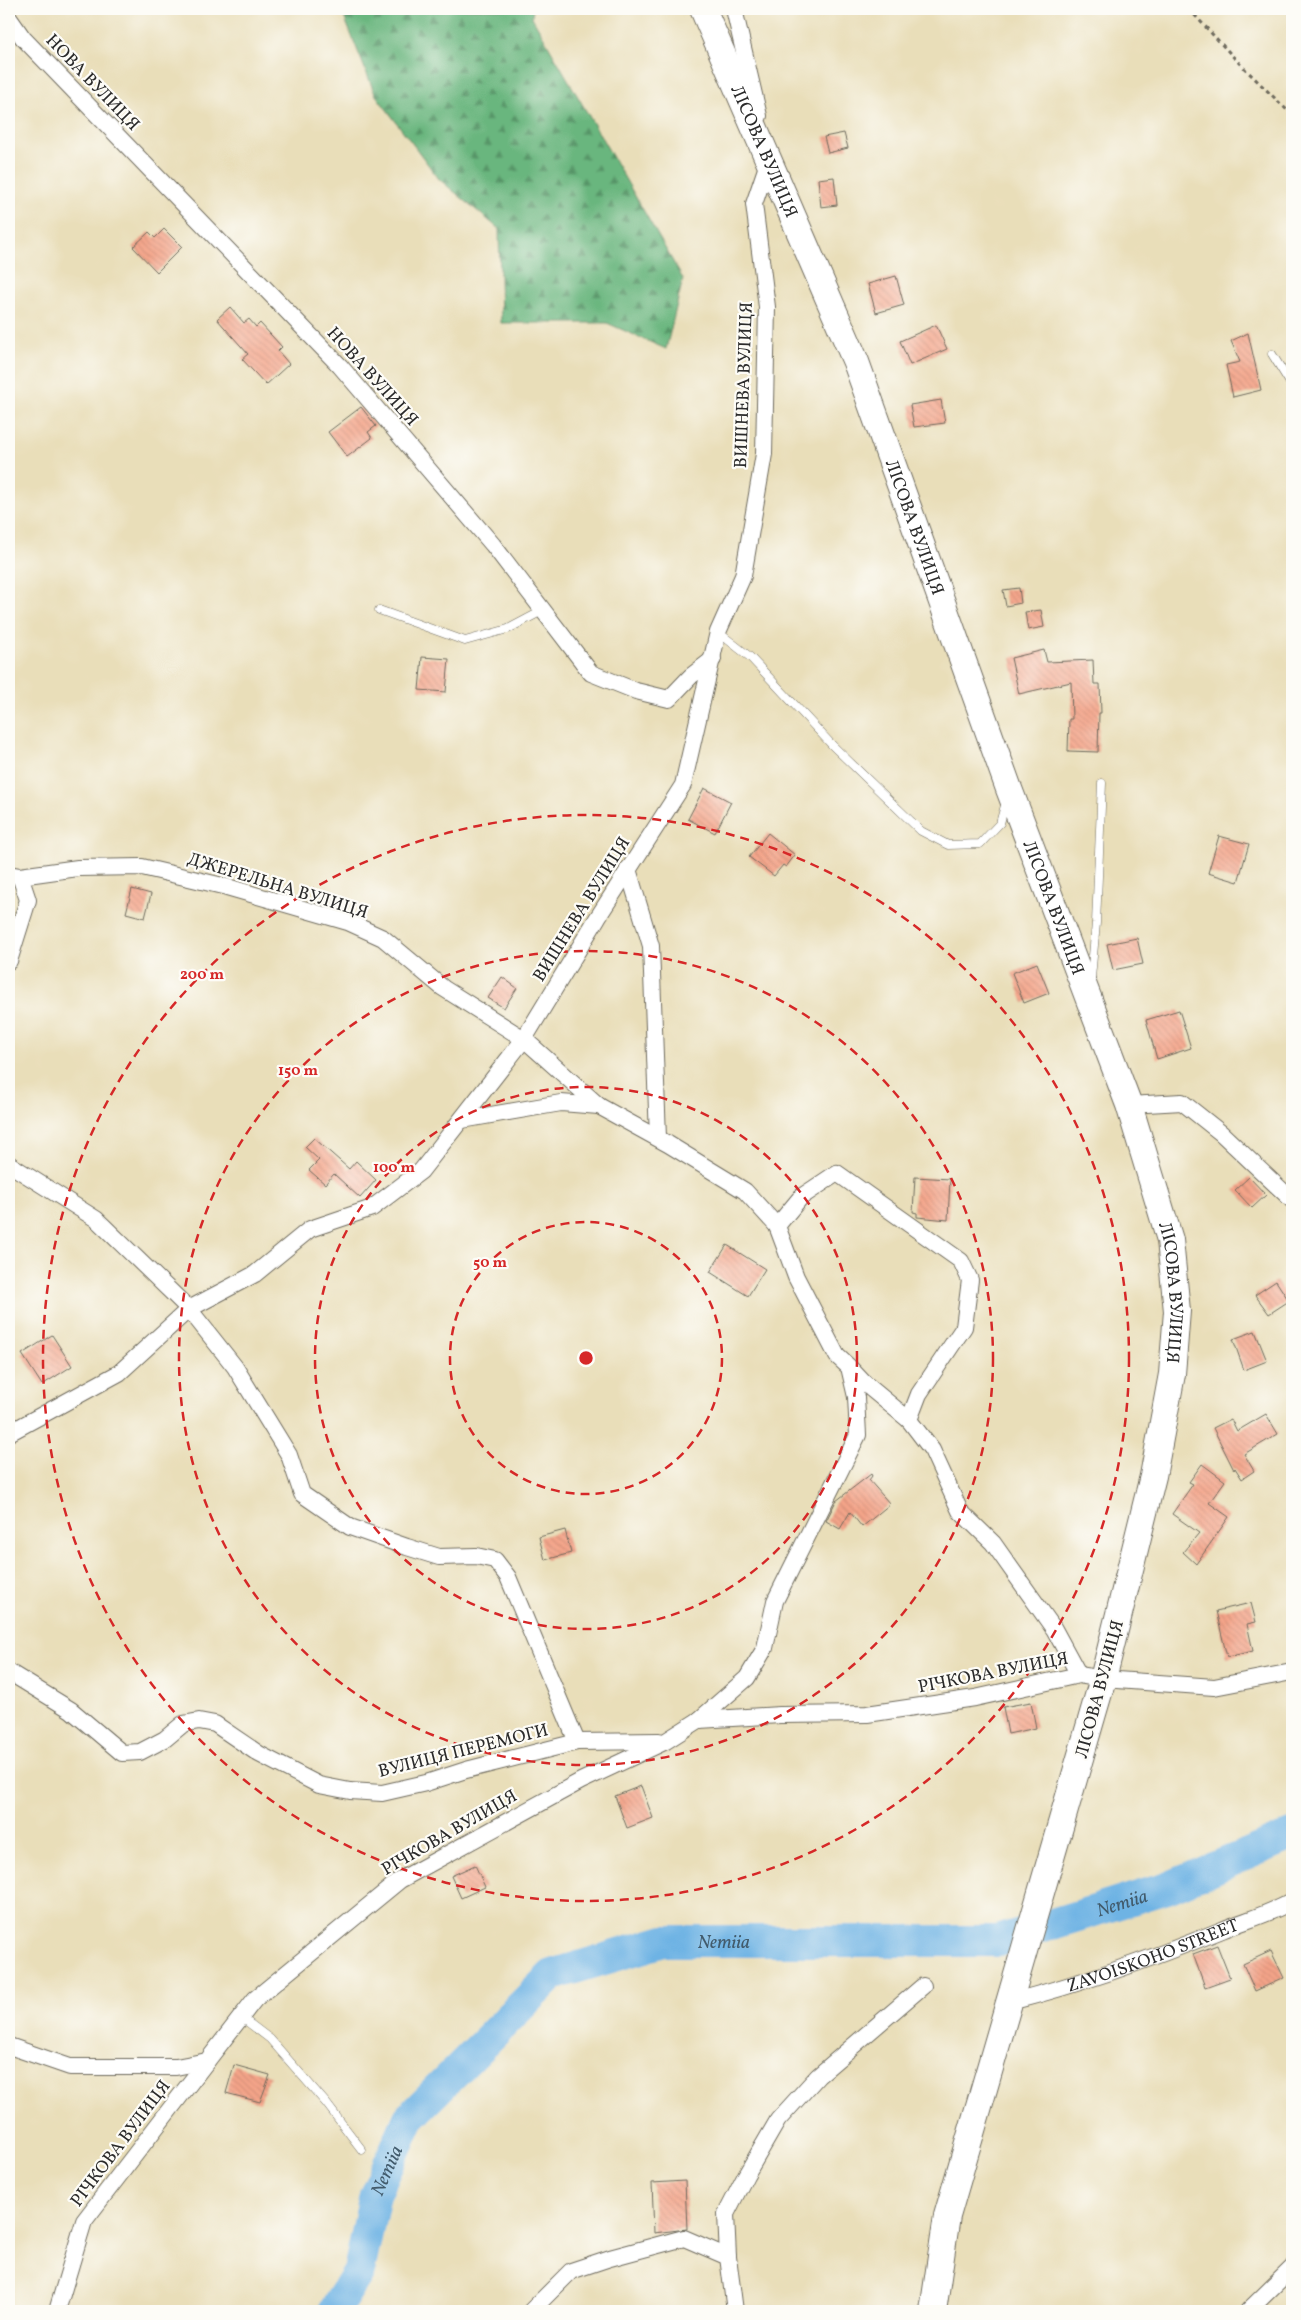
<svg xmlns="http://www.w3.org/2000/svg" width="1301" height="2320" viewBox="0 0 1301 2320" font-family="Vollkorn,serif">
<defs>
<pattern id="forest-firs" width="22" height="20" patternUnits="userSpaceOnUse" patternTransform="scale(1.25)"><rect width="22" height="20" fill="#69b67e"/><path d="M5 1l3.5 6h-7zM16 11l3.5 6h-7z" fill="#579467"/></pattern>
<pattern id="building-back-hatch" width="6" height="6" patternUnits="userSpaceOnUse" patternTransform="scale(1.25)"><rect width="6" height="6" fill="#f4a489"/><path d="M-1 5l2 2M0 0l6 6M5-1l2 2" fill="none" stroke="#d18d76"/></pattern>
</defs>
<rect width="100%" height="100%" fill="#fdfcf7"/>
<filter id="ink" filterUnits="userSpaceOnUse"><feTurbulence type="fractalNoise" baseFrequency=".02" numOctaves="2"/><feDisplacementMap in="SourceGraphic" scale="10" xChannelSelector="R" yChannelSelector="G"/><feConvolveMatrix kernelMatrix="1 2 1 2 8 2 1 2 1" color-interpolation-filters="sRGB"/></filter>
<filter id="wash" filterUnits="userSpaceOnUse"><feTurbulence type="fractalNoise" baseFrequency=".0096" numOctaves="4" result="noise"/><feDisplacementMap in="SourceGraphic" scale="20" xChannelSelector="R" yChannelSelector="G"/><feGaussianBlur stdDeviation="1.12" result="paint"/><feColorMatrix in="noise" values="0 0 0 0 0 0 0 0 0 0 0 0 0 0 0 0 0 1.4 0 .05"/><feComposite in="paint" operator="in"/></filter>
<g filter="url(#wash)">
<rect width="100%" height="100%" fill="#e9deb9"/>
<path fill="url(#forest-firs)" stroke="#4a7054" d="M341,9H533L532,17L683,279L666,349L607,323H501L499,229L439,179L375,94Z"/>
<g fill="none" stroke-linecap="round" stroke-linejoin="round">
<path stroke="#6eb3e4" stroke-width="32" id="s1" d="M334,2311L359,2271L375,2195L409,2118L552,1975L664,1941H998L1167,1888L1292,1835"/>
</g>
<g id="blocks">
<path fill="url(#building-back-hatch)" d="M844,133L848,148L828,153L824,137Z
M834,177L837,205L821,207L818,179Z
M164,229L182,247L157,272L133,247L149,232L155,238Z
M896,276L904,305L876,313L868,284Z
M230,307L244,323L249,319L256,327L260,323L282,347L278,351L289,364L266,385L242,359L248,354L217,319Z
M936,325L947,349L910,365L900,341Z
M1248,333L1261,390L1233,397L1226,365L1240,362L1231,341Z
M941,400L945,423L914,427L910,405Z
M361,407L376,426L368,432L372,438L347,457L328,432Z
M1019,588L1021,603L1006,606L1003,590Z
M1041,610L1044,627L1028,630L1025,612Z
M1044,650L1047,662L1093,660L1094,684H1100L1101,713H1099L1098,752L1068,751L1069,719H1072L1071,682L1019,694L1011,658Z
M422,657L449,659L446,692L419,690Z
M704,788L731,802L715,833L688,819Z
M768,833L795,855L786,867L783,865L774,876L749,857Z
M1219,836L1249,844L1238,882L1208,873Z
M132,889L151,894L145,918L126,913Z
M1137,938L1143,964L1113,970L1107,944Z
M1037,963L1049,993L1024,1003L1012,973Z
M502,977L517,988L504,1008L488,998Z
M1179,1010L1191,1048L1157,1059L1146,1020Z
M314,1138L349,1169L356,1161L376,1180L360,1198L334,1174L325,1184L309,1170L319,1160L305,1147Z
M915,1177L950,1179L948,1220L917,1217V1213L913,1212Z
M1249,1177L1266,1195L1252,1208L1235,1190Z
M727,1245L765,1269L748,1296L710,1272Z
M1276,1281L1289,1301L1269,1314L1255,1295Z
M1255,1331L1267,1361L1244,1370L1233,1339Z
M52,1335L72,1366L42,1385L22,1354Z
M1266,1414L1278,1434L1244,1454L1254,1471L1242,1479L1235,1468L1234,1470L1213,1428L1231,1419L1237,1431Z
M1202,1464L1225,1481L1209,1503L1229,1517L1196,1564L1183,1552L1199,1533L1172,1514L1193,1484L1189,1482Z
M871,1474L872,1476L869,1480L890,1504L862,1527L850,1512L840,1529L826,1521L836,1501Z
M565,1530L571,1553L545,1560L539,1537Z
M1251,1603L1256,1622L1247,1624L1253,1651L1227,1657L1216,1611Z
M1031,1702L1036,1728L1008,1734L1003,1707Z
M641,1786L653,1818L627,1828L615,1796Z
M475,1865L485,1887L461,1898L451,1876Z
M1217,1945L1230,1978L1205,1987L1193,1954Z
M1271,1951L1284,1978L1255,1991L1243,1964Z
M234,2065L270,2075L260,2102L226,2093Z
M685,2181L687,2229L654,2233L652,2183Z"/>
</g>
</g>
<g filter="url(#ink)">
<use href="#blocks" fill-opacity="0" stroke="#6e6a5d" stroke-width="1"/>
<g fill="none" stroke-linecap="round" stroke-linejoin="round">
<defs>
<path id="service" d="M1272,354L1292,386
M379,610L465,641L508,629L542,611
M718,632L750,657L832,745L921,831L948,845L980,844L1000,823L1006,802
M1091,978L1096,923L1102,783
M241,2017L270,2039L326,2103L362,2150"/>
<g id="minor">
<path d="M734,9L759,116"/>
<path d="M9,18L23,38L340,366L493,545L591,673L636,691L669,699L691,676L713,659"/>
<path d="M628,869L651,946L658,1138"/>
<path d="M9,874L20,876L78,868L142,867L227,887L348,922L383,938L443,988L524,1039L599,1106"/>
<path d="M9,961L28,900L20,876"/>
<path d="M1129,1105L1182,1102L1221,1133L1292,1200"/>
<path d="M462,1120L561,1103L599,1106L668,1144L745,1191L777,1226"/>
<path d="M9,1164L96,1219L189,1309L235,1367L289,1455L302,1494L350,1527L407,1547L439,1557L476,1556L495,1560L508,1577L577,1742"/>
<path d="M909,1420L932,1450L960,1511L993,1543L1054,1629L1079,1675"/>
<path d="M9,1433L119,1373L189,1309L255,1274L310,1229L372,1208L421,1171L524,1039L598,917L683,785L718,632L743,576L764,454L767,307L754,204L769,160"/>
<path d="M9,1672L71,1710L122,1753L140,1752L165,1739L183,1724L199,1721L215,1724L259,1754L319,1785L350,1791L382,1793L426,1783L466,1770L577,1742L659,1741"/>
<path d="M699,1720L780,1715L867,1714L975,1698L1079,1675L1103,1679L1214,1687L1292,1672"/>
<path id="s2" d="M1010,2002C1085,1983 1151,1959 1222,1930C1246,1920 1270,1914 1292,1901"/>
<path d="M9,2046L70,2067H176L207,2061L255,1999L400,1880L581,1781L666,1741L699,1720L747,1678L765,1648L775,1601L858,1435L856,1397L849,1367L837,1356L796,1277L777,1226L801,1197L837,1173L961,1261L970,1280L964,1327L919,1394L909,1420L863,1382L849,1367"/>
<path d="M728,2257L726,2214L746,2175L778,2120L818,2076L923,1986"/>
<path d="M57,2311L84,2221L207,2061"/>
<path d="M531,2311L571,2271L610,2258L684,2238L728,2257L735,2311"/>
<path d="M1248,2311L1292,2268"/>
</g>
<g id="trunk">
<path id="s3" d="M703,9L856,362L1009,789L1129,1105L1170,1240L1177,1311L1172,1374L1153,1476L1103,1679L947,2216L933,2311"/>
</g>
</defs>
<use href="#service" stroke="#6e6a5d" stroke-width="9"/>
<use href="#minor" stroke="#6e6a5d" stroke-width="18"/>
<use href="#trunk" stroke="#6e6a5d" stroke-width="28"/>
<path stroke="#6e6a5d" stroke-width="3" stroke-dasharray="4 4" stroke-linecap="butt" d="M1189,9L1239,63L1292,115"/>
<use href="#service" stroke="#fff" stroke-width="8"/>
<use href="#minor" stroke="#fff" stroke-width="16"/>
<use href="#trunk" stroke="#fff" stroke-width="26"/>
</g>
</g>
<g fill="none" stroke="#d62828" stroke-width="2.5" stroke-dasharray="9 6">
<circle cx="586" cy="1358" r="136"/>
<circle cx="586" cy="1358" r="271"/>
<circle cx="586" cy="1358" r="407"/>
<circle cx="586" cy="1358" r="543"/>
</g>
<g text-anchor="middle" stroke-width="4.5" stroke-linejoin="round" paint-order="stroke">
<g font-size="18" fill="#2b2b2b" stroke="#fdfcf7">
<text transform="translate(93 82) rotate(46)" y="6">НОВА ВУЛИЦЯ</text>
<text dy="6" stroke="none"><textPath href="#s3" startOffset="155">ЛІСОВА ВУЛИЦЯ</textPath></text>
<text transform="translate(373 376) rotate(48)" y="6">НОВА ВУЛИЦЯ</text>
<text transform="translate(743 385) rotate(-88)" y="6">ВИШНЕВА ВУЛИЦЯ</text>
<text dy="6" stroke="none"><textPath href="#s3" startOffset="560">ЛІСОВА ВУЛИЦЯ</textPath></text>
<text transform="translate(278 885) rotate(17)" y="6">ДЖЕРЕЛЬНА ВУЛИЦЯ</text>
<text dy="6" stroke="none"><textPath href="#s3" startOffset="965">ЛІСОВА ВУЛИЦЯ</textPath></text>
<text transform="translate(581 909) rotate(-58)" y="6">ВИШНЕВА ВУЛИЦЯ</text>
<text dy="6" stroke="none"><textPath href="#s3" startOffset="1370">ЛІСОВА ВУЛИЦЯ</textPath></text>
<text transform="translate(993 1672) rotate(-11)" y="6">РІЧКОВА ВУЛИЦЯ</text>
<text transform="translate(1099 1689) rotate(-75)" y="6">ЛІСОВА ВУЛИЦЯ</text>
<text transform="translate(463 1750) rotate(-14)" y="6">ВУЛИЦЯ ПЕРЕМОГИ</text>
<text transform="translate(449 1832) rotate(-30)" y="6">РІЧКОВА ВУЛИЦЯ</text>
<text dy="6" stroke="none"><textPath href="#s2" startOffset="150">ZAVOISKOHO STREET</textPath></text>
<text transform="translate(120 2143) rotate(-53)" y="6">РІЧКОВА ВУЛИЦЯ</text>
</g>
<g font-size="19" font-style="italic" fill="#425b6c" stroke="#fdfcf7">
<text dy="7" stroke="none"><textPath href="#s1" startOffset="992">Nemiia</textPath></text>
<text dy="7" stroke="none"><textPath href="#s1" startOffset="588">Nemiia</textPath></text>
<text dy="7" stroke="none"><textPath href="#s1" startOffset="152">Nemiia</textPath></text>
</g>
</g>
<circle cx="586" cy="1358" r="8" fill="#d62828" stroke="#fdfcf7" stroke-width="2.5"/>
<g font-size="15" text-anchor="middle" font-weight="bold" fill="#d62828" stroke="#fdfcf7" stroke-width="4.5" stroke-linejoin="round" paint-order="stroke">
<text x="202" y="979">200 m</text>
<text x="298" y="1075">150 m</text>
<text x="394" y="1172">100 m</text>
<text x="490" y="1267">50 m</text>
</g>
<rect width="1301" height="2320" fill="none" stroke="#fdfcf7" stroke-width="30"/>
</svg>
